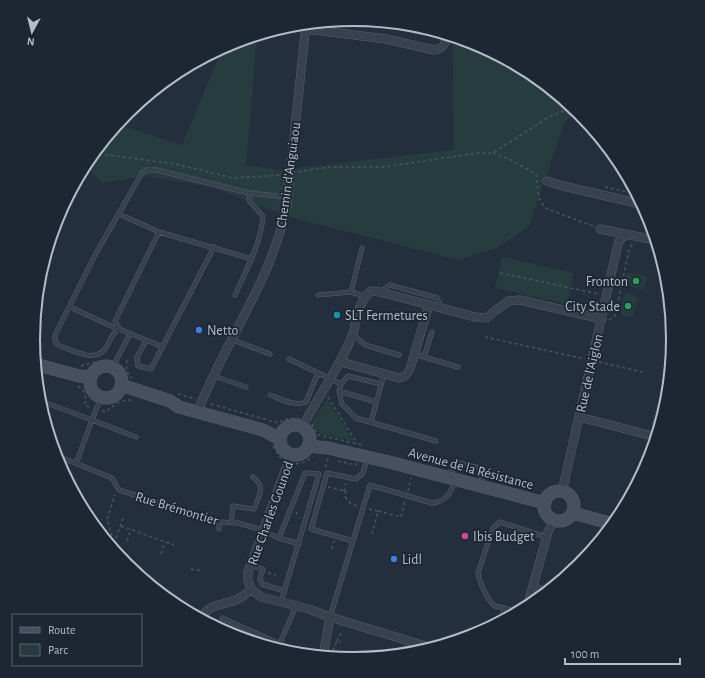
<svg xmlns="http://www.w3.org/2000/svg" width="705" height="678" viewBox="0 0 705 678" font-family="'Alegreya Sans',sans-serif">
<rect width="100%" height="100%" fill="#242f3e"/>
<path fill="#263c3f" d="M452,36L475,43L530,73L577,111L565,121L529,226L497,248L458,260L290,217L211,187L147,176L102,183L85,164L117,124L182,145L223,47L252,37H257L246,165L278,170L454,150Z
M502,257L574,273L567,304L495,288Z
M627,272L647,277L644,290L624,285Z
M626,294L635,295L637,299L633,316L631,317L622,316C620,310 622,298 626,294Z
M668,370H669L666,402L658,428L651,425Z
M327,399L354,441L320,434L312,423Z"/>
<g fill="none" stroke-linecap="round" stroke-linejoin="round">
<defs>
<path id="service" d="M119,214L159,232
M381,291L390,285L437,298L442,308
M351,292L362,248
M235,295C246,270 261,244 263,216L250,202L249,193
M318,295L351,292L364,296
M70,307L109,325L163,347
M119,328C113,333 110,339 107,346C98,362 81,354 68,349C59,346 54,345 55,335L94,257L142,173L147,170H157L249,193L287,197
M119,328L115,321L159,232L252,259
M353,334L365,345L399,355
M233,340L270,354
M146,341L137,357L138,366L151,369L214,247
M414,354L458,367
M424,357L432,332
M289,359L341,384L339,391L342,404L356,418L436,441
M112,368L130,334
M214,376L246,387
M341,384L348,376L381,384
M339,391L376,402
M270,395C281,399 295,407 306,402L318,373
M38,400L92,420L101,398
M371,422L384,374
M55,455L112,478L119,490L219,522L238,523L256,528L279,538L299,544
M76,464L92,420L136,437
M447,476L459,463L479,468L484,486
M219,522V529
M231,523L233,506L254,509C259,495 266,487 253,477
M279,538L305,473L319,474L281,602
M353,541L311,529L327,473L356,479L363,473L367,458
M251,565L263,569L260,579L262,584L284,591
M533,585L548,590
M504,608L517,612
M330,617L370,485L432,503C445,502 452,492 455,480
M222,618L294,650
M501,621L504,608C502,607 497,607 495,606C488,602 479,581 478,573L493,528L500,522L546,537
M280,643L296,606"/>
<path id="minor" d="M306,29L386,39L434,50C443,49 446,44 446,35
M547,181L563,186L641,204
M600,229L655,240
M341,362L399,378L405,376L410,369L429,305
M200,406C228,336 272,280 287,204L306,24
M579,417L649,435
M302,428C318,396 339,369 352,336C358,320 357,302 371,291L380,292L475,317L486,318L508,301L520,300L602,319
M291,454L248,572V580L251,589L261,597L309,609L330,617L323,656
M562,492L618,244L620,240L626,235
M527,607L548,532L554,520
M330,617L432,648
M200,619C216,596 232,610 251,589"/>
<path id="secondary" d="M35,364L79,376L91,377
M90 382a16 16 0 1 1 32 0a16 16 0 1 1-32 0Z
M121,385L170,401L179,407L263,430L280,439
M280 440a15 15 0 1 1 30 0a15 15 0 1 1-30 0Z
M308,446L328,448L389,462L545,503
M544 506a15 15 0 1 1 30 0a15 15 0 1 1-30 0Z
M573,513L613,524"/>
</defs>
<use href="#service" stroke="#565f6c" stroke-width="5"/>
<use href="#minor" stroke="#565f6c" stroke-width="9"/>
<use href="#secondary" stroke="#565f6c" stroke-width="13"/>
<path stroke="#44595c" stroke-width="1.5" stroke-dasharray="3 3" stroke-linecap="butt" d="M93,153L176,164L233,178L282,175
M493,153L509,159L536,174L539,198L545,208L593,226
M298,172L329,167H384L478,153H493L547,118L572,107
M605,187L636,194
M650,221L648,228L652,229
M500,273L599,294
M609,320L615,316L629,250L633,243
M485,337L585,359
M127,360C126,368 126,373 132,378
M599,362L642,372
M81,366L95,362
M78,386C85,391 87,397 85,406L91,407
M178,394L196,399
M328,397L357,443
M211,404L278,423L286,419L299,418
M102,411L106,412C113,405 123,399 134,400
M312,424L318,435L363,445
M273,446L282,460
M338,461L356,465V463
M296,464L304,462L313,457
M325,467L328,459
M328,487L346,491L344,497
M344,491L346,483
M408,491L411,478
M345,497L351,504L357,506
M369,509L378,511
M296,512L300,518
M121,526L174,545
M372,534L378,511L401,517L405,500
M112,536L107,519L115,495
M116,538L123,518
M127,541L131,529
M332,549L334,541
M161,554L165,542
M191,569L202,571
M268,573L276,575
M337,641L340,634H344
M335,654L332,653L337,641L341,642"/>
<use href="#service" stroke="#38414e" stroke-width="4"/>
<use href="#minor" stroke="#38414e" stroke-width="8"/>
<use href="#secondary" stroke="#465061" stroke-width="12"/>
</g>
<g fill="#2e9e5b" stroke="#1d2633" stroke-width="1.5">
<circle cx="636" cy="281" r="4"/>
<circle cx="628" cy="306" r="4"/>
</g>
<circle fill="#0f9aa8" stroke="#1d2633" stroke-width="1.5" cx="337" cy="315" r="4"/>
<g fill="#3f7fe0" stroke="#1d2633" stroke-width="1.5">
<circle cx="199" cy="330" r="4"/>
<circle cx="394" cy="559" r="4"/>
</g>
<circle fill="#d1479c" stroke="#1d2633" stroke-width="1.5" cx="465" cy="536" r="4"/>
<g text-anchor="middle" stroke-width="3.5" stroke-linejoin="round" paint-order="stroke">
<g font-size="14" fill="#b4bcc9" stroke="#1d2633">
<text transform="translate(288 175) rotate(-82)" y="5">Chemin d'Anguiaou</text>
<text transform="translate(589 373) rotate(-77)" y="5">Rue de l'Aiglon</text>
<text transform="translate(471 468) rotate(15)" y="5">Avenue de la Résistance</text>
<text transform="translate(177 508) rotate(17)" y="5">Rue Brémontier</text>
<text transform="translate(270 513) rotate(-70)" y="5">Rue Charles Gounod</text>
</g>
<g font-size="14" fill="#b4bcc9" stroke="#1d2633" text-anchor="start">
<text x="628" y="286" text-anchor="end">Fronton</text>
<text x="620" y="311" text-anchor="end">City Stade</text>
<text x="345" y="320">SLT Fermetures</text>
<text x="207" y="335">Netto</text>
<text x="473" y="541">Ibis Budget</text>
<text x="402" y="564">Lidl</text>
</g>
</g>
<path d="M0 0H705V678H0ZM40 339a313 313 0 1 1 626 0a313 313 0 1 1-626 0Z" fill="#1d2633" fill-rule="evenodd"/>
<path fill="none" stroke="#b4bcc9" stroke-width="2" d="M40 339a313 313 0 1 1 626 0a313 313 0 1 1-626 0Z"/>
<rect x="12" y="614" width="130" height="52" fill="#1d2633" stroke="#59626f"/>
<rect x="20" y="627" width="20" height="6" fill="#465061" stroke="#59626f"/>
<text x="48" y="634" font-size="12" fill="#b4bcc9">Route</text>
<rect x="20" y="644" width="20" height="12" fill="#263c3f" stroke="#59626f"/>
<text x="48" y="654" font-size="12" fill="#b4bcc9">Parc</text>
<g transform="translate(32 32) rotate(187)" stroke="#1d2633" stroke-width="3" paint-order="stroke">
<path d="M0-3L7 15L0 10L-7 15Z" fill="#b4bcc9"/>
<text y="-6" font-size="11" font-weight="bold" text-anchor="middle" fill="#b4bcc9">N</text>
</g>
<path d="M565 658v6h115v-6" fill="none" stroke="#b4bcc9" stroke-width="2"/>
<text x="571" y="658" font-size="12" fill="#b4bcc9" stroke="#1d2633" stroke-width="3" paint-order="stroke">100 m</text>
</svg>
